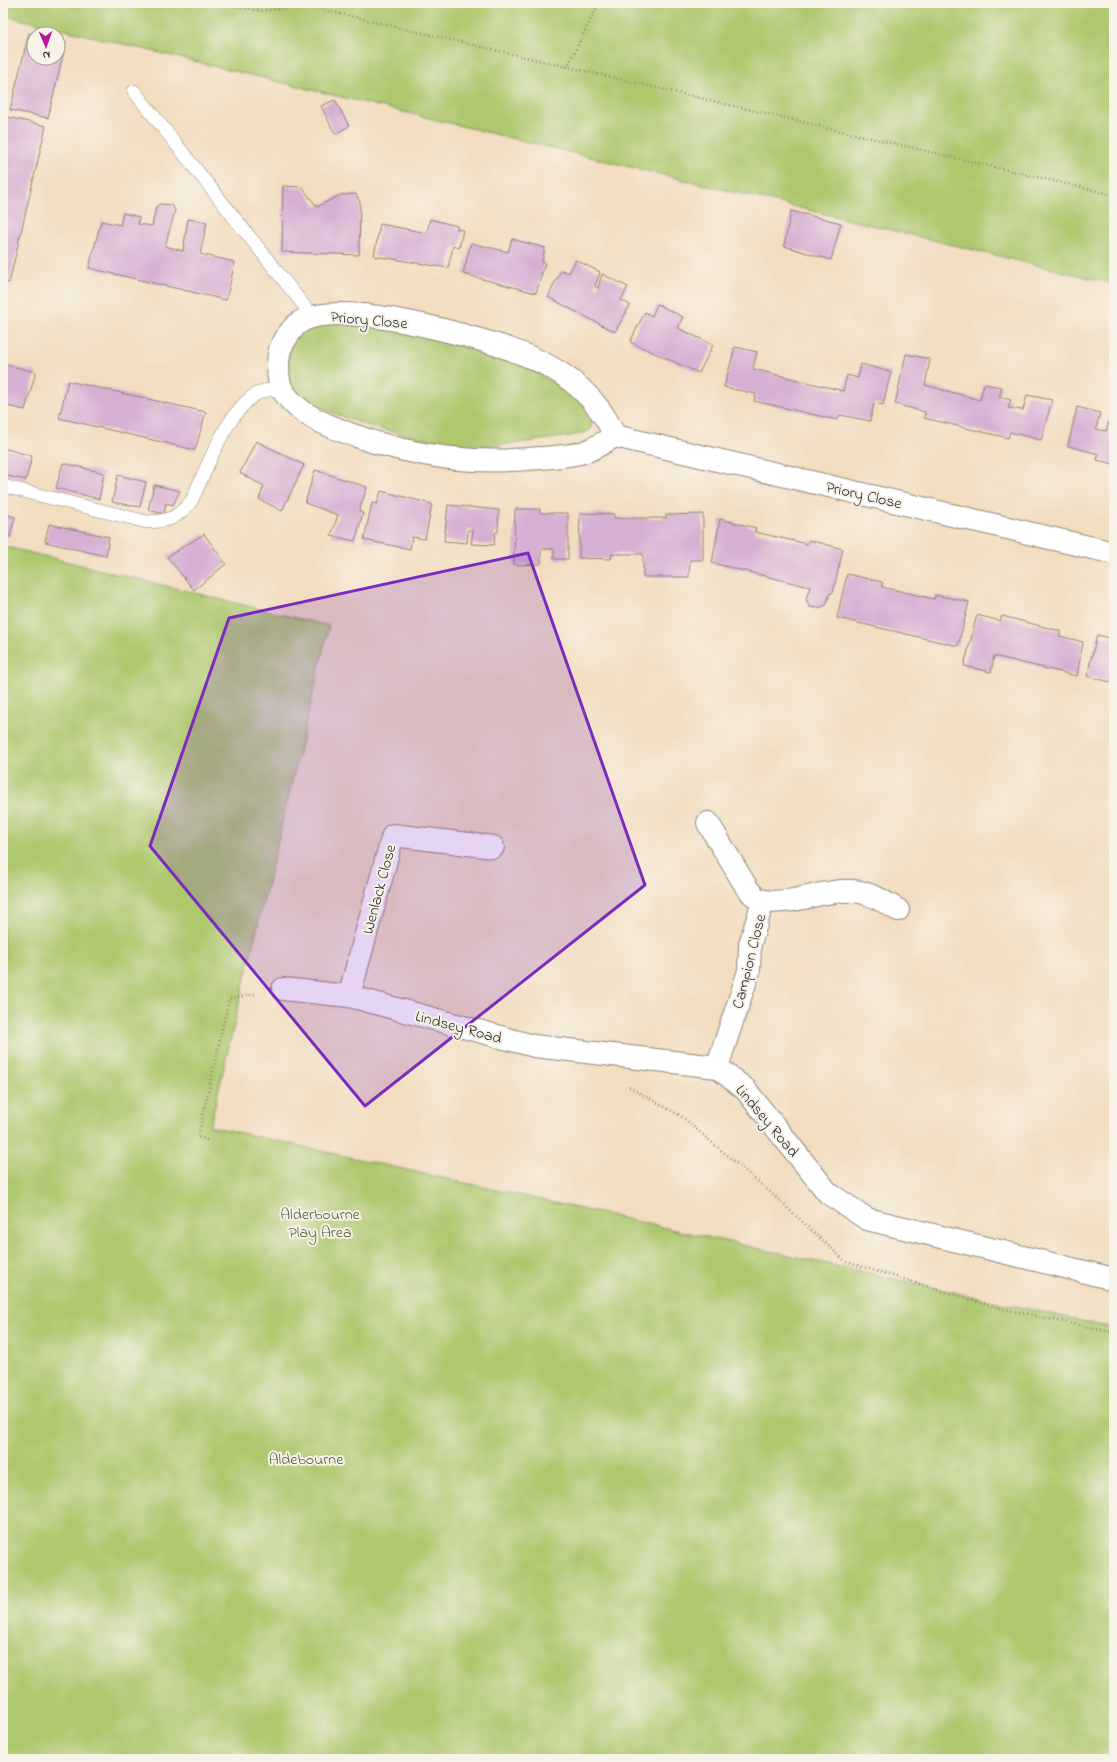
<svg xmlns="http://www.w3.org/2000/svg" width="1117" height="1762" viewBox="0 0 1117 1762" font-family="'Indie Flower',sans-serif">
<rect width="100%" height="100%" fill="#f7f3e8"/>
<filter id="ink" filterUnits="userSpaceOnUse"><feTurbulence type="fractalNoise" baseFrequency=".025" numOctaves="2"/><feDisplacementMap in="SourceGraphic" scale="8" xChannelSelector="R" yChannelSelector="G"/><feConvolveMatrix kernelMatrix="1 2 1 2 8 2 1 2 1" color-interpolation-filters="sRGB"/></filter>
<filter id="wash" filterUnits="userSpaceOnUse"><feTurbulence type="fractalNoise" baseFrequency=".012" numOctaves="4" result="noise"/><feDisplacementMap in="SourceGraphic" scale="16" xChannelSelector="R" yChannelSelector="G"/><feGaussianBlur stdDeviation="0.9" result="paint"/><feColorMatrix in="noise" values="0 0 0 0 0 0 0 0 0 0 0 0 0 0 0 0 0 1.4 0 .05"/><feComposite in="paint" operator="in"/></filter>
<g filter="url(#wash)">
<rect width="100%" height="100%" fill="#f2ddc0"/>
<path fill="#aec86e" stroke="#6c7a4c" d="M3,3H1114V284L3,15Z
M376,322L516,361L564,389L587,407L593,418L590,430C577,436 563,437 549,439C526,442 502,446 479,445C428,442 355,427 310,402C299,395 292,386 286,375L291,340L306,324Z
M3,546L329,626L210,1126L1114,1328V1759H3Z"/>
<g id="blocks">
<path fill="#d7afd3" d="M29,33L34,34V58H58V40L66,42L48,118L10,110Z
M335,100L349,126L335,134L321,106Z
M7,117L46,126L9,283L3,281V133Z
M283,186L302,187L317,207L340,195L356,194L360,202L359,255L282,252Z
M160,204L172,205L175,211L165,246L183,251L188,219L207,222L200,254L235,262L226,300L89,268L101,221L120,225L123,213L139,217L138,224L152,226L156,207Z
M791,211L841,223L831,260L784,246Z
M430,219L457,226V229L463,230L459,248L453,246L448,268L374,256L380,224L427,233Z
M512,239L545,248L542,262L545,263L536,293L463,274L471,243L508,252Z
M576,260L600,272L595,286L598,288L602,274L628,287L621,300L630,305L615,332L548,297L561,270L569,273Z
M657,304L683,317L678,328L713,345L699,373L630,342L645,312L652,316Z
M735,347L757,352L753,369L843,391L847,375L858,378L861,364L891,372L883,405L874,403L870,421L840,415L837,420L754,401L756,394L724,387Z
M906,354L930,359L925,385L980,400L984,384L1002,387L999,397L1011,400L1008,408L1023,410L1027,395L1052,400L1041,440L1010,432L1008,438L924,418L925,412L895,404Z
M3,364L36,372L25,410L3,405Z
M68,381L206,412L195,450L59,418Z
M1114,404V464L1097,460L1099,454L1068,446L1077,407L1100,413L1096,429L1106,431Z
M256,441L304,465L282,511L259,499L264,486L240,473Z
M3,448L32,456L26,480L3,475Z
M63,463L104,473L99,499L56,488Z
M315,470L367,487L359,512L363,513L355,541L331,536L338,515L305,503Z
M118,475L146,482L140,507L112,502Z
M154,485L180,491L173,505L166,503L164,514L148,510Z
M381,491L432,504L425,539L412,537L410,549L364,540L372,503L377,504Z
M448,505L499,510L498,532L495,533L494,545L471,544L473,530H468L467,543L444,541Z
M515,509H540V513H568V559H554V549H541V564L514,565Z
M580,513L614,514V518H666V515L703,514V560H690L689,577H643V554H612L611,559L579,558Z
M3,514L15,517L10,537L3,536Z
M720,519L756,528L755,532L807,544L809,540L843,549L833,593H830L826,605L818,608L810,607L806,599L810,587L712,563Z
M49,524L109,537L106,556L45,542Z
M204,534L226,564L194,590L167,557Z
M847,574L882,582V587L934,599L935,595L969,602L958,646L837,618Z
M977,615L1000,621L1002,616L1060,631V636L1083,642L1077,676L994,656L991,672L964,666Z
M1097,635L1114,639V683L1087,676Z"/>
</g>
</g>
<g filter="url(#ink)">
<use href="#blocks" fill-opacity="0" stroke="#8e8476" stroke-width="1"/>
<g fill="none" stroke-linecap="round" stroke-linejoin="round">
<defs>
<path id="lane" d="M134,91L313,317
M3,486L147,522C169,521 177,519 192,500C206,470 230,402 263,391C268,390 275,389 281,389"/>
<path id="street" d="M615,436C586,372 526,352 463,335C426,325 333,302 300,322C291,328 286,338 281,347C277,356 277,380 282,389C295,413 326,425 350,434C414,457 473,465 540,458C555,457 573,456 587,451C597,447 606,441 615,436L1114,553
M708,823L747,888C751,893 757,900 764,901C794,905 824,889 853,891C869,892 885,902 898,910
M283,989L349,996L534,1046L717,1067L745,1089L828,1193L867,1219L1114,1279
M349,996L393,835L493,847
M717,1067L749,971L750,944L763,901"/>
</defs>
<use href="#lane" stroke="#8e8476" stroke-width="14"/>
<use href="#street" stroke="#8e8476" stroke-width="24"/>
<path stroke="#8e8476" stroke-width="2.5" stroke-dasharray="1 3" stroke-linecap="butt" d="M218,3L261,11L307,6L1114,195
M567,67L599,3
M629,1087L681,1116L770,1192L846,1262L996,1307L1114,1333
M207,1140L198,1137L229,999L255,994"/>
<use href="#lane" stroke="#fff" stroke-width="13"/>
<use href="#street" stroke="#fff" stroke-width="22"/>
</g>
</g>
<path fill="#7b2cbf" fill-opacity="0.2" stroke="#7b2cbf" stroke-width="3" stroke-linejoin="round" d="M528,553L645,885L365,1106L150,846L229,618Z"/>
<g text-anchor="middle" stroke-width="4" stroke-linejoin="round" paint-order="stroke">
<g font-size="16" fill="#2b2b2b" stroke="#f7f3e8">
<text transform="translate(369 319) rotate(5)" y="6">Priory Close</text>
<text transform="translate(864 494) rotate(13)" y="6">Priory Close</text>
<text transform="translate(378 889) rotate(-75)" y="6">Wenlack Close</text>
<text transform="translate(748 961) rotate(-76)" y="6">Campion Close</text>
<text transform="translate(459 1026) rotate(15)" y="6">Lindsey Road</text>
<text transform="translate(768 1120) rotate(50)" y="6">Lindsey Road</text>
</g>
<g font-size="16" fill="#525a3f" stroke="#f7f3e8">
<text x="320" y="1219">Alderbourne<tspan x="320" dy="18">Play Area</tspan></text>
<text x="306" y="1464">Aldebourne</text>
</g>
</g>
<rect width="1117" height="1762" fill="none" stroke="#f7f3e8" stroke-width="16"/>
<g transform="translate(46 46) rotate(178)"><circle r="19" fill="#f7f3e8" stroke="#a5a39c"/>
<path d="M0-3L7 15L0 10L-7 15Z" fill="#b5179e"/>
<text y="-6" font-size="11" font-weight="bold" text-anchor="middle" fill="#2b2b2b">N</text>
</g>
</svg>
